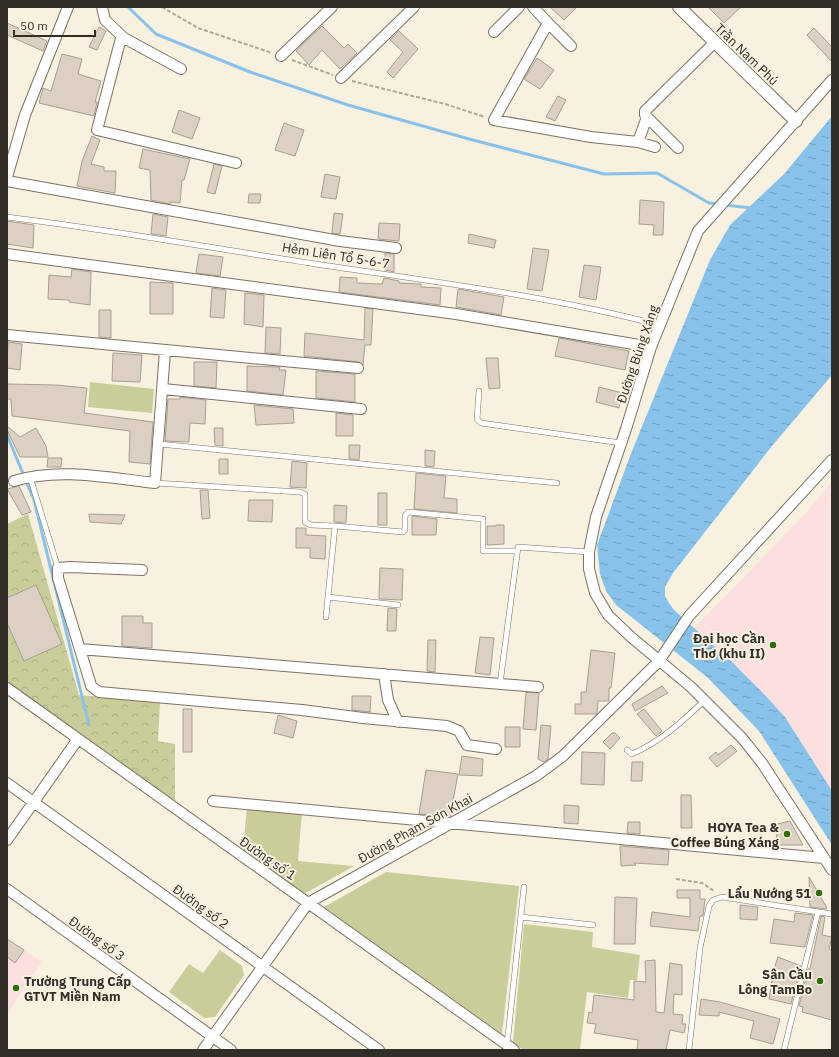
<svg xmlns="http://www.w3.org/2000/svg" width="839" height="1057" viewBox="0 0 839 1057" font-family="'IBM Plex Sans',sans-serif">
<defs>
<pattern id="forest-crowns" width="20" height="18" patternUnits="userSpaceOnUse"><rect width="20" height="18" fill="#c8cd9a"/><path d="M2 6a3 3 0 1 1 6 0M12 15a3 3 0 1 1 6 0" fill="none" stroke="#acb085"/></pattern>
<pattern id="water-ripples" width="26" height="14" patternUnits="userSpaceOnUse"><rect width="26" height="14" fill="#87c2ea"/><path d="M2 4q2-2 4 0t4 0M15 11q2-2 4 0t4 0" fill="none" stroke="#6f9ebe"/></pattern>
</defs>
<rect width="100%" height="100%" fill="#f9f1e0"/>
<path fill="#fbe0df" d="M832,481V791L785,717L765,695L694,628L806,513Z
M7,939L42,962L7,1014Z"/>
<path fill="#c8cd9a" d="M90,382L154,389L152,413L88,407Z
M247,806L302,812L298,861L354,866L304,894L243,851Z
M386,872L519,886L502,1034L324,907Z
M524,924L593,932L592,947L640,955L637,980H630L628,998L587,992L580,1050H524L513,1043Z
M220,950L242,966L244,975L215,1017L204,1018L169,992L189,964L203,973Z"/>
<path fill="url(#forest-crowns)" d="M28,514L79,695L160,702L158,741L175,744V802L7,682V524Z"/>
<path fill="url(#water-ripples)" d="M832,116V375L772,446L673,573L665,587V596L669,603L674,610L732,662L765,695L785,717L832,791V845L759,731L707,677L616,605L606,591L600,574L597,545L632,451L710,260L730,225L784,174Z"/>
<g fill="none" stroke-linecap="round" stroke-linejoin="round">
<path stroke="#87c2ea" stroke-width="3" d="M128,7L156,34L250,72L348,105L469,139L604,174L657,173L709,203L720,204
M725,205L751,208
M7,435L24,476
M26,481L34,500L89,725"/>
</g>
<path fill="#dbd0c1" stroke="#a89e8f" d="M550,7H577L564,20Z
M708,7H741L724,23Z
M7,23L47,41L43,51L7,35Z
M322,26L344,48L348,44L357,53L340,69L322,50L309,65L296,51Z
M99,27L106,31L97,50L89,47Z
M814,28L832,47V62L807,35Z
M399,31L418,49L393,78L387,72L403,52L390,40Z
M62,54L82,59L78,74L101,81L95,102H97L94,116L39,103L43,88L51,91Z
M537,58L554,70L540,89L524,79Z
M558,96L566,100L555,121L546,117Z
M179,110L200,118L192,139L172,132Z
M284,123L304,130L295,156L275,150Z
M92,136L100,140L91,164L104,167V171H116L115,193L77,186L82,161Z
M143,149L190,159L184,180H182L180,203L170,202V204L151,200L150,170L139,168Z
M214,164L222,166L215,194L207,192Z
M325,174L340,177L336,199L321,197Z
M249,194H261L260,203H248Z
M640,200L664,202L663,235H653L654,225L639,224Z
M334,213L343,214L340,234L332,233Z
M153,214L168,217L166,236L151,234Z
M7,221L34,225L33,248L7,244Z
M379,223L400,224L399,241L378,239Z
M469,234L496,240L494,248L468,243Z
M533,248L549,250L542,291L527,289Z
M385,253L394,254V272L385,270Z
M199,254L223,257L220,276L196,273Z
M584,265L601,267L596,300L579,297Z
M72,269L91,272L90,305L69,302V300L48,299L49,275L71,277Z
M340,277L357,278V283L382,284L384,278L399,281V283L421,284V287L441,288L440,305L339,292Z
M150,282L173,283V314H150Z
M212,288L226,290L224,318L210,317Z
M458,289L504,297L501,315L456,307Z
M245,293L264,295L263,327L244,324Z
M365,308L373,309L371,345H365L363,365L359,362L304,356L305,333L364,340Z
M99,310H111V338L99,337Z
M266,327L281,328L280,354L265,353Z
M559,338L629,351L625,370L555,356Z
M8,342L22,344L20,370L7,368Z
M113,353L142,355L140,382L112,381Z
M486,358H498L500,388L489,389Z
M194,362H217L216,388L194,386Z
M247,366L280,367L279,370H286L283,395L247,391Z
M316,371L355,374V402L316,398Z
M7,384L56,385L87,388L84,413L153,422L150,464L129,462L130,431L12,416L11,399H7Z
M599,387L623,393L619,408L596,402Z
M180,397L206,400L205,424L190,423L189,442L165,441L168,399H180Z
M254,405L293,409L294,423L256,425Z
M336,413L353,415V436H336Z
M7,426L20,437L36,428L46,446L48,457H20L7,430Z
M214,428H223V446L215,445Z
M349,445H360L359,460L349,459Z
M425,450L435,451L434,467L425,466Z
M48,458H62L61,467H47Z
M219,459H228V474H219Z
M292,461L307,463L306,488L290,487Z
M416,473L446,476L444,498L457,499V513L414,509Z
M19,486L31,512L22,515L7,489Z
M200,490H208L210,518L202,519Z
M378,493H387V525H378Z
M249,500H273L272,522L248,521Z
M334,505L347,506L346,523L334,522Z
M89,514L125,515L121,524L90,522Z
M412,516L437,519L436,535H412Z
M496,525H504V544L487,545V526H496Z
M296,528H306V535L326,536L325,559L310,558V548H296Z
M380,568L403,569L402,600L379,599Z
M36,585L62,644L24,661L7,623V598Z
M388,608L397,609L396,631H387Z
M122,616H143V623H152V648L122,646Z
M480,637L494,638L490,675L475,673Z
M428,640H436L435,672L427,671Z
M591,650L615,653L611,688H609V701H598L597,714H575V704H581V692H586Z
M662,686L668,693L635,711L632,704Z
M526,692L539,693L536,730L523,729Z
M352,696H371L370,712L352,710Z
M183,709H192V752H183Z
M644,709L662,731L656,736L637,714Z
M278,715L297,721L293,738L274,733Z
M541,725L551,726L548,759L544,762L538,759Z
M505,727H520V747H505Z
M612,733H615L620,738L610,749L603,742Z
M731,745L737,751L717,767L709,758L716,752L718,755Z
M582,752L605,753L604,785L581,784Z
M462,756L483,759L482,776L459,775Z
M632,762H643L642,781H631Z
M426,770L458,774L450,817L419,814Z
M681,795H691L692,828H681Z
M564,805L579,806L578,824L564,823Z
M790,821L803,845H776L777,824Z
M628,822H640V834L627,833Z
M620,846L669,850L668,865L634,863L636,865L621,866Z
M809,877L827,908L826,909L810,907Z
M677,890H700V899H705L703,916H700L698,931L650,926L652,912L690,917V898H677Z
M615,897L637,898L635,944H614Z
M740,905L758,907L757,920L740,919Z
M795,913L813,915L805,947L770,943L774,919L794,922Z
M821,916L825,917L822,935L832,937L829,949L832,950V1020L802,1012L803,1007L799,1006L808,969H810Z
M7,939L24,950L15,963L7,957Z
M778,957L801,966L791,1004L769,999L774,969Z
M655,960L656,1012L664,1013L670,963L682,965V995L674,994L673,1014L683,1015L682,1024H686L684,1033L670,1030L666,1050H637L638,1040L594,1033L596,1024L587,1023L589,1012L592,1013L594,995L634,1000V981L646,982L645,961Z
M701,999L720,1002L780,1019L773,1044L750,1038L754,1021L719,1012V1016L699,1015Z"/>
<g fill="none" stroke-linecap="round" stroke-linejoin="round">
<defs>
<path id="service" d="M7,217C113,230 217,249 322,265C435,282 549,296 659,325
M479,391L477,419L481,423L621,443
M159,444L557,483
M30,477L58,568
M155,483L300,492L305,494V522L311,525L335,526L326,617
M335,526L403,532L405,530V516L408,512L483,519V551H517
M328,597L398,605
M500,684L518,547L589,552
M627,750L632,754C660,742 683,721 705,700
M521,917L593,925
M507,1045L524,887
M689,1050L700,948L709,906L713,900L722,897L832,914
M784,1050L818,912"/>
<path id="minor" d="M102,7L105,20L124,38
M533,7L548,23L494,120L591,137L638,142L655,147
M548,23L571,46
M494,32L519,7
M281,56L332,7
M181,69L124,38H121L97,130L236,163
M341,78L414,7
M832,80L698,231L651,347L626,429L596,517L589,552V569L595,593L608,615L631,637L691,687L742,738L762,763L832,870
M638,142L647,117
M678,148L645,115V111L715,42
M7,177L25,115L68,7
M7,181L340,241L396,248
M7,254L456,314L651,347
M7,335L358,368
M163,389L361,409
M14,481C59,467 109,478 155,483L165,351
M142,570L70,567L58,568V578L90,682L91,686L99,692L302,710L363,718L447,726L459,731L467,745L496,749
M80,649L538,687
M384,674L388,700L398,722
M7,688L514,1050
M7,783L379,1050
M213,801L824,858
M7,840L78,739
M7,889L231,1050
M203,1050L308,903L536,776L563,756L659,661L689,616L832,460"/>
<path id="tertiary" d="M679,7L796,121"/>
</defs>
<use href="#service" stroke="#7a7364" stroke-width="6"/>
<use href="#minor" stroke="#7a7364" stroke-width="12"/>
<use href="#tertiary" stroke="#7a7364" stroke-width="14"/>
<path stroke="#aea89b" stroke-width="2" stroke-dasharray="4 2" stroke-linecap="butt" d="M162,7L198,28L272,53
M292,60L333,75
M352,81L445,104L485,117
M676,879L702,883L714,891"/>
<use href="#service" stroke="#fff" stroke-width="5"/>
<use href="#minor" stroke="#fff" stroke-width="10"/>
<use href="#tertiary" stroke="#fff" stroke-width="12"/>
</g>
<g fill="#2f6f05" stroke="#f9f1e0" stroke-width="1.5">
<circle cx="773" cy="645" r="4"/>
<circle cx="787" cy="834" r="4"/>
<circle cx="819" cy="893" r="4"/>
<circle cx="820" cy="981" r="4"/>
<circle cx="16" cy="988" r="4"/>
</g>
<g text-anchor="middle" stroke-width="4" stroke-linejoin="round" paint-order="stroke">
<g font-size="13" fill="#312e28" stroke="#f9f1e0">
<text transform="translate(747 54) rotate(44)" y="5">Trần Nam Phú</text>
<text transform="translate(336 255) rotate(9)" y="5">Hẻm Liên Tổ 5-6-7</text>
<text transform="translate(637 354) rotate(-71)" y="5">Đường Búng Xáng</text>
<text transform="translate(415 828) rotate(-29)" y="5">Đường Phạm Sơn Khai</text>
<text transform="translate(268 858) rotate(35)" y="5">Đường số 1</text>
<text transform="translate(201 906) rotate(36)" y="5">Đường số 2</text>
<text transform="translate(97 938) rotate(36)" y="5">Đường số 3</text>
</g>
<g font-size="13" font-weight="bold" fill="#312e28" stroke="#f9f1e0" text-anchor="end">
<text x="765" y="643">Đại học Cần<tspan x="765" dy="15">Thơ (khu II)</tspan></text>
<text x="779" y="832">HOYA Tea &amp;<tspan x="779" dy="15">Coffee Búng Xáng</tspan></text>
<text x="811" y="898">Lẩu Nướng 51</text>
<text x="812" y="979">Sân Cầu<tspan x="812" dy="15">Lông TamBo</tspan></text>
<text x="24" y="986" text-anchor="start">Trường Trung Cấp<tspan x="24" dy="15">GTVT Miền Nam</tspan></text>
</g>
</g>
<rect width="839" height="1057" fill="none" stroke="#312e28" stroke-width="16"/>
<path d="M14 30v6h81v-6" fill="none" stroke="#312e28" stroke-width="2"/>
<text x="20" y="30" font-size="12" fill="#312e28" stroke="#f9f1e0" stroke-width="3" paint-order="stroke">50 m</text>
</svg>
